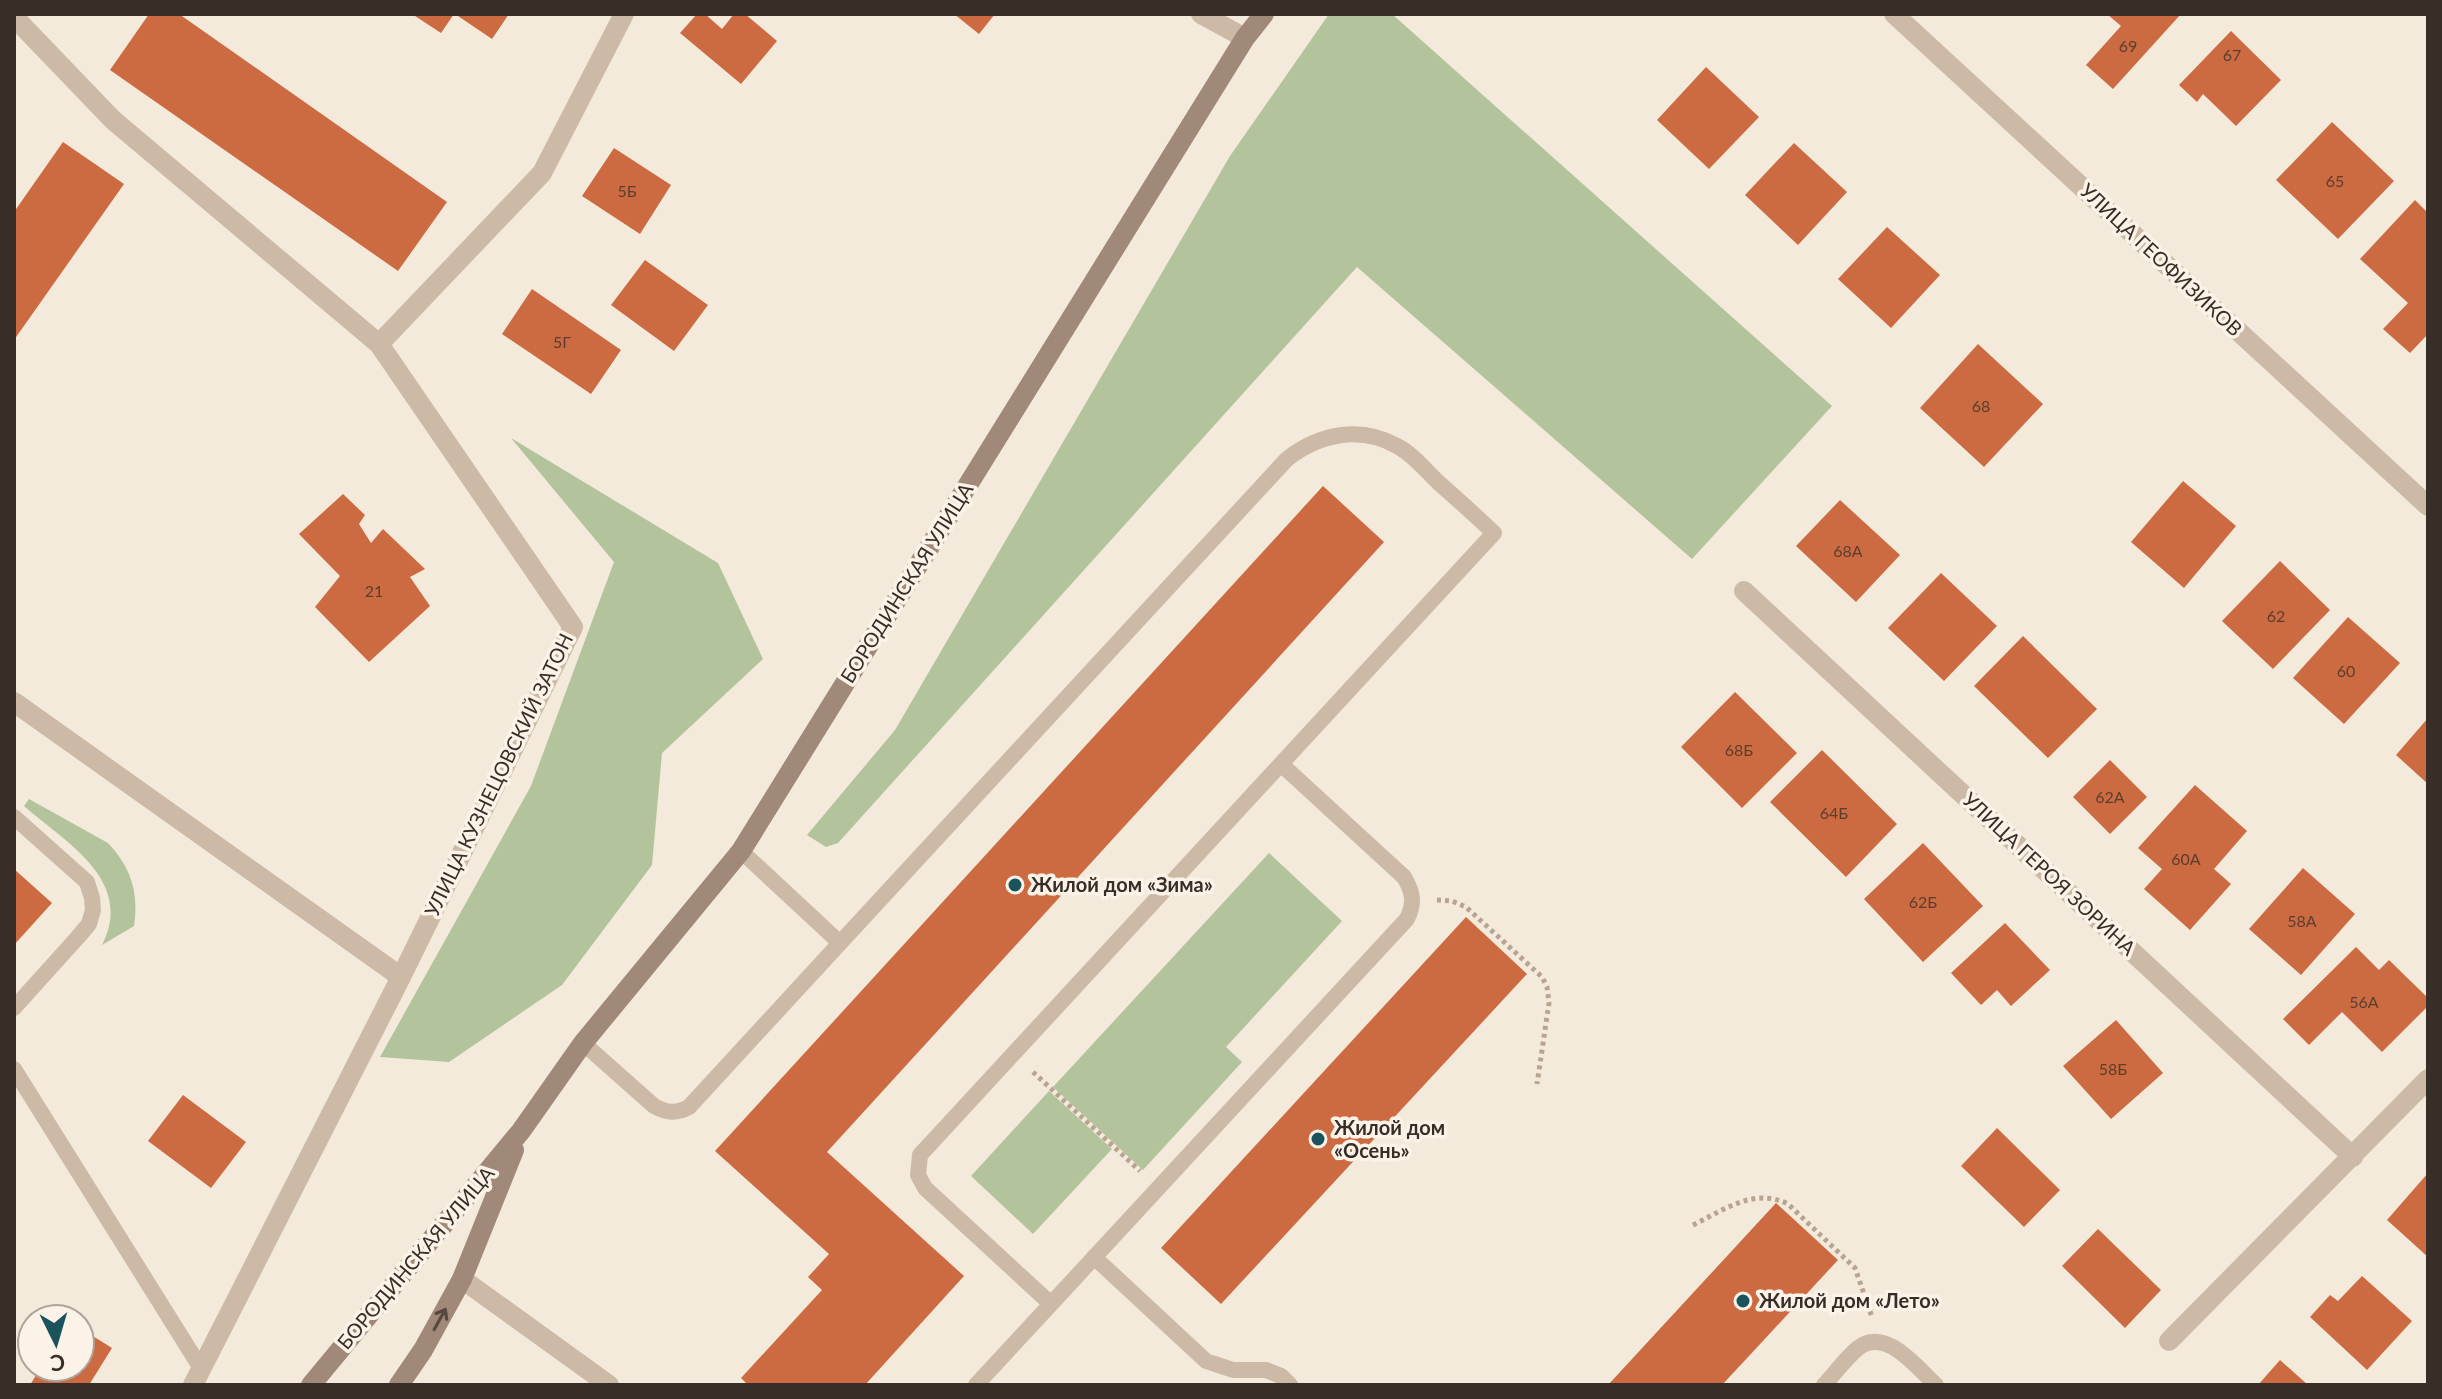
<svg xmlns="http://www.w3.org/2000/svg" width="2442" height="1399" viewBox="0 0 2442 1399" font-family="Lato,sans-serif">
<rect width="100%" height="100%" fill="#f3eadb"/>
<path fill="#b3c39b" d="M1329,14H1392L1832,406L1692,559L1357,267L838,843L826,847L807,835L895,730L1230,156Z
M511,438L718,563L763,659L662,753L652,865L562,985L449,1062L380,1057L531,786L614,562Z
M29,799L108,843C131,867 139,893 134,926L102,945C135,880 66,843 24,806Z
M1269,853L1342,921L1226,1047L1242,1062L1143,1170L1053,1087Z
M1049,1091L1112,1149L1033,1234L971,1176Z"/>
<path fill="#cc6b41" d="M149,14H179L447,202L398,271L110,70Z
M412,14H454L441,33Z
M455,14H509L492,39Z
M697,14H705L722,29L734,14H745L777,41L741,84L680,33Z
M954,14H995L979,34Z
M2107,14H2181L2113,89L2086,65L2121,26Z
M2231,31L2281,80L2236,126L2203,94L2197,102L2179,85Z
M1706,67L1759,117L1709,169L1657,120Z
M2332,122L2394,181L2338,239L2276,180Z
M63,142L124,184L14,340V212Z
M1794,143L1847,192L1798,245L1745,195Z
M614,148L671,185L640,234L582,196Z
M2415,200L2428,213V334L2410,353L2383,329L2408,303L2360,259Z
M1887,227L1940,275L1891,328L1838,279Z
M645,260L708,305L674,351L611,305Z
M532,289L621,350L591,394L502,334Z
M1978,344L2043,404L1984,467L1920,408Z
M2183,481L2236,526L2184,588L2131,542Z
M1323,486L1384,542L827,1152L964,1276L865,1385H748L741,1378L822,1290L808,1277L829,1254L715,1151Z
M343,494L365,515L359,524L371,543L383,529L425,569L410,577L430,606L369,662L315,607L340,576L299,534Z
M1840,500L1900,555L1856,602L1796,546Z
M2280,561L2330,610L2273,669L2222,621Z
M1941,573L1997,626L1944,681L1888,628Z
M2348,617L2400,663L2344,724L2293,678Z
M2023,636L2097,709L2048,758L1974,686Z
M1735,692L1797,753L1742,808L1681,747Z
M2428,718V784L2396,755Z
M1822,750L1897,824L1846,877L1770,802Z
M2110,760L2147,797L2110,834L2073,797Z
M2195,785L2247,831L2214,869L2231,884L2190,930L2144,889L2162,869L2138,848Z
M1923,843L1983,906L1923,962L1864,899Z
M2303,868L2355,914L2301,975L2249,929Z
M14,869L52,903L14,945Z
M1466,917L1527,974L1221,1304L1161,1248Z
M2005,923L2050,970L2011,1006L1997,990L1981,1005L1951,973Z
M2356,947L2379,970L2389,960L2428,998V1006L2382,1052L2342,1012L2309,1045L2283,1019Z
M2116,1020L2163,1073L2111,1119L2063,1066Z
M183,1095L246,1142L211,1188L148,1141Z
M1997,1128L2060,1190L2024,1227L1961,1166Z
M2428,1173V1257L2387,1220Z
M1776,1203L1838,1260L1762,1342L1722,1385H1608Z
M2098,1229L2161,1290L2125,1328L2062,1266Z
M2362,1276L2412,1321L2367,1370L2310,1317L2330,1295L2338,1301Z
M80,1328L112,1348L89,1385H30L41,1367H80Z
M2280,1360L2308,1385H2258Z"/>
<g fill="none" stroke-linecap="round" stroke-linejoin="round">
<path stroke="#b8a491" stroke-width="5" stroke-dasharray="4 4" stroke-linecap="butt" d="M1437,900L1452,901L1466,907L1542,977L1547,987L1549,1003L1537,1084
M1033,1072L1140,1171
M1693,1225C1724,1210 1754,1187 1788,1204L1855,1268L1872,1317"/>
<path stroke="#ccbaa7" stroke-width="16" d="M14,817L87,882L92,898L93,910L89,924L78,937L14,1008
M741,851L840,943L1287,459C1319,434 1360,425 1397,446C1413,454 1426,471 1439,483C1457,499 1476,516 1494,533L920,1155L918,1175L925,1188L1051,1304L976,1385
M583,1043L654,1106C667,1113 676,1114 689,1107L840,943
M14,1069L202,1370
M1094,1257L1206,1361L1233,1370H1266L1281,1376L1290,1385
M1051,1304L1407,919C1415,903 1413,892 1404,877L1281,764
M1824,1385C1835,1373 1846,1358 1858,1348C1886,1326 1917,1368 1936,1385"/>
<path stroke="#ccbaa7" stroke-width="20" d="M1201,14L1245,38
M1894,14L2428,506
M14,17L113,120L379,344
M1744,591L2353,1157
M14,702L401,977
M462,1279L609,1385
M2169,1341L2428,1079
M193,1385L401,977L573,627L379,344L542,173L624,14"/>
<path stroke="#a08978" stroke-width="20" d="M311,1385L521,1131L583,1043L741,851L1245,38L1264,14
M399,1385L423,1350L462,1279L514,1150"/>
</g>
<defs><path id="oneway-shaft" d="M-6 0H5M1.5-3L5.5 0L1.5 3" fill="none" stroke-width="1.6" stroke-linecap="round" stroke-linejoin="round" transform="scale(2)"/></defs>
<use stroke="#574940" href="#oneway-shaft" transform="translate(440 1319) rotate(-61)"/>
<g fill="#1b535c" stroke="#fbf3e8" stroke-width="3">
<circle cx="1015" cy="885" r="8"/>
<circle cx="1318" cy="1139" r="8"/>
<circle cx="1743" cy="1301" r="8"/>
</g>
<g text-anchor="middle" stroke-width="7" stroke-linejoin="round" paint-order="stroke">
<g font-size="16" fill="#5d3d2e">
<text x="2128" y="52">69</text>
<text x="2232" y="61">67</text>
<text x="2335" y="187">65</text>
<text x="627" y="197">5Б</text>
<text x="562" y="348">5Г</text>
<text x="1981" y="412">68</text>
<text x="1848" y="557">68А</text>
<text x="374" y="597">21</text>
<text x="2276" y="622">62</text>
<text x="2346" y="677">60</text>
<text x="1739" y="756">68Б</text>
<text x="2110" y="803">62А</text>
<text x="1834" y="819">64Б</text>
<text x="2186" y="865">60А</text>
<text x="1923" y="908">62Б</text>
<text x="2302" y="927">58А</text>
<text x="2364" y="1008">56А</text>
<text x="2113" y="1075">58Б</text>
</g>
<g font-size="20" fill="#382e28" stroke="#fbf3e8">
<text transform="translate(2161 260) rotate(43)" y="7">УЛИЦА ГЕОФИЗИКОВ</text>
<text transform="translate(907 583) rotate(-58)" y="7">БОРОДИНСКАЯ УЛИЦА</text>
<text transform="translate(499 775) rotate(-64)" y="7">УЛИЦА КУЗНЕЦОВСКИЙ ЗАТОН</text>
<text transform="translate(2049 874) rotate(43)" y="7">УЛИЦА ГЕРОЯ ЗОРИНА</text>
<text transform="translate(416 1258) rotate(-50)" y="7">БОРОДИНСКАЯ УЛИЦА</text>
</g>
<g font-size="20" font-weight="bold" fill="#382e28" stroke="#fbf3e8" text-anchor="start">
<text x="1031" y="892">Жилой дом «Зима»</text>
<text x="1334" y="1135">Жилой дом<tspan x="1334" dy="23">«Осень»</tspan></text>
<text x="1759" y="1308">Жилой дом «Лето»</text>
</g>
</g>
<rect width="2442" height="1399" fill="none" stroke="#382e28" stroke-width="32"/>
<g transform="translate(56 1343) rotate(175)"><circle r="38" fill="#fbf3e8" stroke="#ada49b" stroke-width="2"/>
<path d="M0-6L14 30L0 20L-14 30Z" fill="#1b535c"/>
<text y="-12" font-size="22" font-weight="bold" text-anchor="middle" fill="#382e28">С</text>
</g>
</svg>
